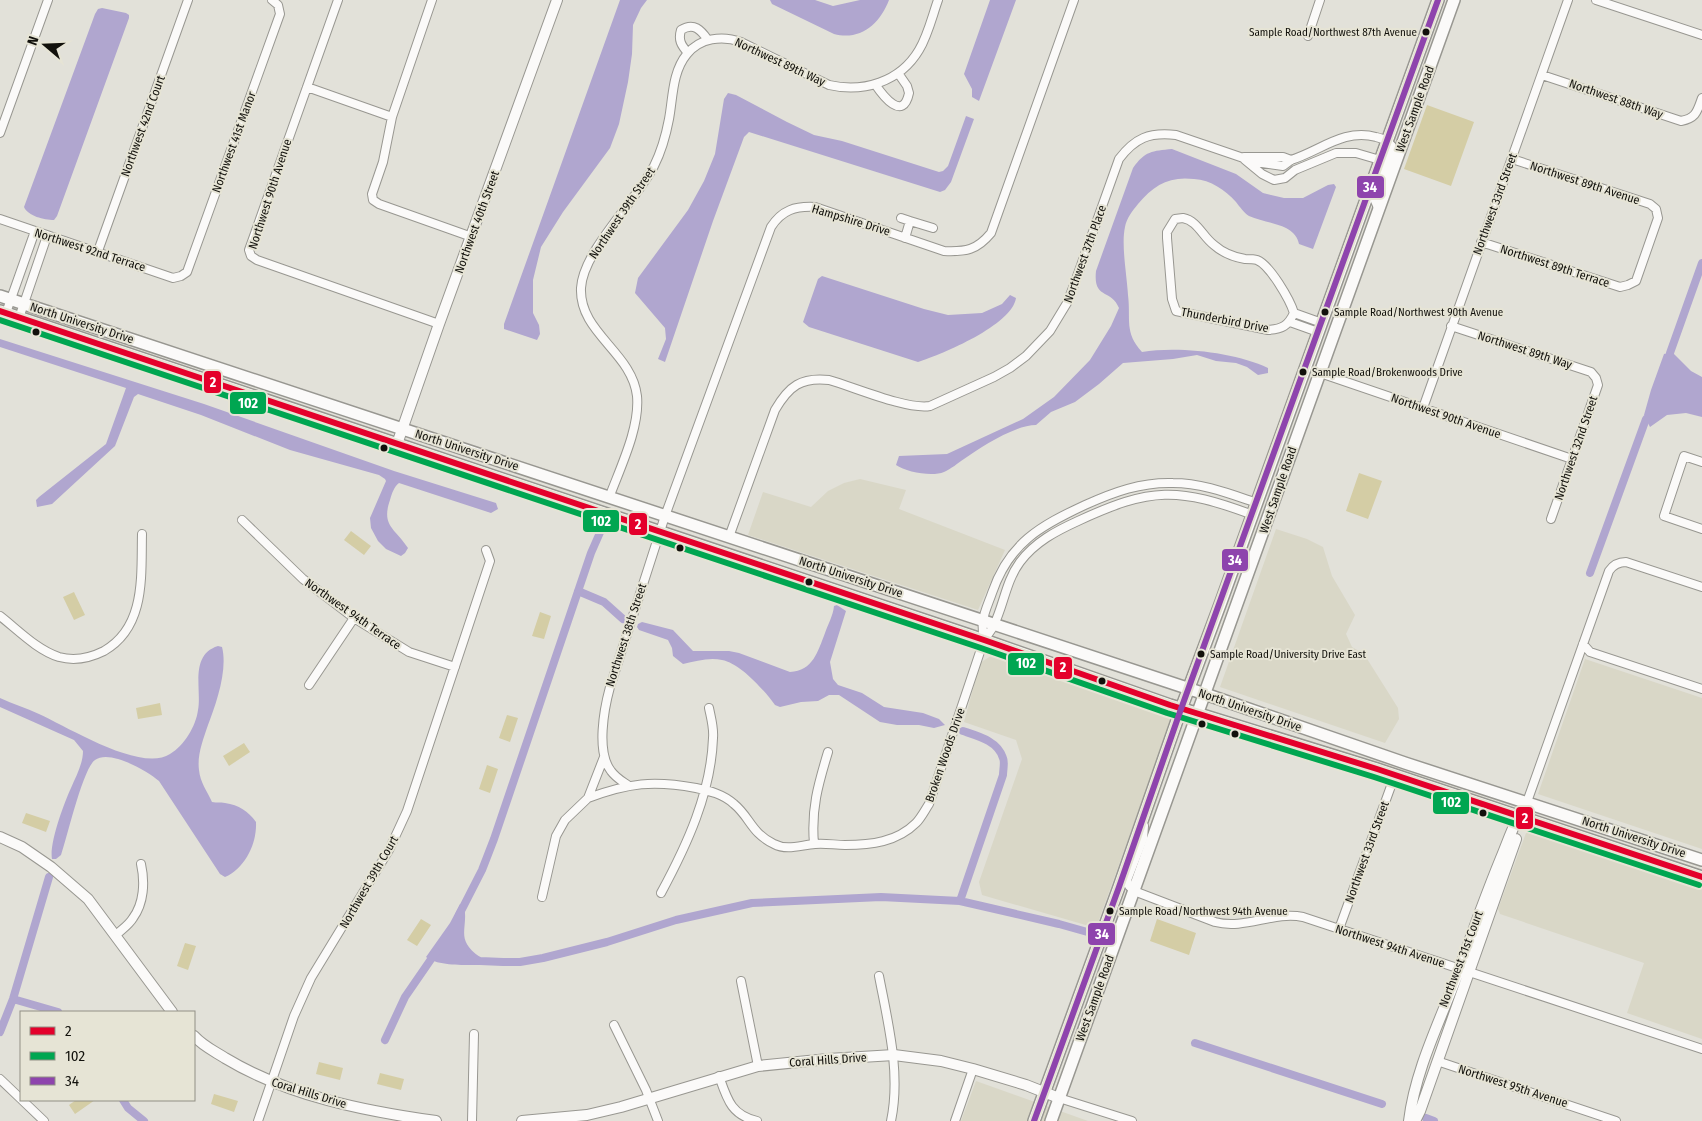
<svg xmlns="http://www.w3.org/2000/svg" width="1702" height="1121" viewBox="0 0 1702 1121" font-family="'Fira Sans Condensed',sans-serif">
<rect width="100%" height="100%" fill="#e2e1d9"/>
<path fill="#d9d7c7" d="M860,479L906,490L899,509L1005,550L978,610L748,535L763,492L811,507L828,491L844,483Z
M1276,529L1307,539L1323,547L1332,576L1355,615L1346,634L1352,647L1364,654L1398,708L1399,719L1385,743L1220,687Z
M997,652L1167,713L1171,721L1096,928L982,895L979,882L1022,759L1016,740L964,722L980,663Z
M1585,659L1702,698V849L1538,794Z
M1533,832L1702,889V1039L1627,1013L1644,963L1500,914L1498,909L1526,833Z
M976,1081L1088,1121H961Z"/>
<path fill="#d4cda5" d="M1427,105L1474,122L1451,186L1404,169Z
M1359,473L1382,481L1368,519L1346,511Z
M351,531L371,546L364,555L344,540Z
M74,592L85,615L74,620L63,597Z
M540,612L551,616L544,639L532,636Z
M160,703L162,715L138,719L136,708Z
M507,715L518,718L510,742L499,738Z
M244,743L250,752L229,766L223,756Z
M487,765L498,769L490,793L479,789Z
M26,813L50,821L46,832L22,823Z
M421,919L431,925L417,946L407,940Z
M1157,919L1196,933L1189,955L1150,941Z
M185,943L196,946L188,970L177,966Z
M319,1062L343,1068L340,1080L316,1074Z
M380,1073L404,1079L401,1090L377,1084Z
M214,1094L238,1101L234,1112L211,1104Z
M76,1100H95L75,1114L69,1105Z"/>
<path fill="#b0a6cf" d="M620,0H647L641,8L633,25L632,54L628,82L619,124L610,148L563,212L541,247L533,280V313L539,325L540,334L537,340L504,329V324Z
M770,0H815L833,6L860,0H889C880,24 860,41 834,34L772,4Z
M990,0H1016L979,101L972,97V89L964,74Z
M102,8L126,13L129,15V18L57,216L54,220C44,220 28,216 24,207L95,14L98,9Z
M728,93L736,95L787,122L814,135L842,141L939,172L943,171L948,166L966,116L974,119L951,182L945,190L940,192L749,132L744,137L713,221L665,362L658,359L666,339L665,328L635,293L638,278L688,210L704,181L715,154L724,99Z
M1172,149L1236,174L1263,193L1284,198H1303L1328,185L1334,184L1336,187L1313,249L1299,244C1295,223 1266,224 1249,216C1244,213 1240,207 1236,202C1225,190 1211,180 1194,179C1169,176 1154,185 1138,204C1133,210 1126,219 1125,227C1121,245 1127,276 1128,295C1131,320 1124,332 1142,352C1177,346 1235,352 1268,368V373L1258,375L1247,367L1236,363L1216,361L1197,355L1173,359L1123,363L1099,384L1075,402L1051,412L1036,425C1015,425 981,447 964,459C958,463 951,469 944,472C932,477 906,472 896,465L899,456L947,454L1023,419L1054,397L1090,360L1111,326L1119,308C1111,288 1093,300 1096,271L1133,168C1145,151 1152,151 1172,149Z
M822,276L924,309L948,315L982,313L1002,304L1010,295L1016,298C1012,325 943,354 918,362L809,327L803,322L818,279Z
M0,339L204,404L394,471L496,503L498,509L491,513L399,483C394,487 392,493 390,500C381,526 395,528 408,548L405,553L401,556L386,549L378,541L371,528L370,518L386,481L385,479L379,475L290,450L201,415L138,394L134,397L115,446L52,504L37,507L36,500L39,497L106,444L126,388L0,347Z
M1672,352L1691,371L1702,377V417L1686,413L1667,415L1650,427L1644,415L1651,390L1664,354Z
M837,605L846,611L830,662L833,679L838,685L862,693L884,707L923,713L939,719L945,725L934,728L919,725H897L880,722L839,695H829L818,701L801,702L780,707L775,705C765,691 740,663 722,660C710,657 696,661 683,664L673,656L672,648L668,640L639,630L637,627L638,624L642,622L673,630L693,651H729L739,653L790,672C813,671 818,651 825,633C828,624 833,616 834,606Z
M218,646L222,647C228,670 216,704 208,725C203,740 197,755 199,770C200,782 207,791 212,802C217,803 220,802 225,803C239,805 248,811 256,822C257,844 245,868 225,877L220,874L159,781C147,771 110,749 95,760C83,768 67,838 61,855L56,859H52C49,844 64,803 71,788C76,776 83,764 83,751L74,740L0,707V698C13,704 26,708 39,714C68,727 141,773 170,754C184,746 196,726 198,710C202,690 189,655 218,646Z
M460,904L464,906C469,928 454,939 480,957L479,965C465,965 437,966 426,957L450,923Z"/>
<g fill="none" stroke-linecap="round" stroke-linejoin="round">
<path stroke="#b0a6cf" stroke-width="8" d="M1670,353L1702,263
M1590,573L1646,419
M578,591L604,602L623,619
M960,901L1003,775C1003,770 1005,762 1003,758C998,741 978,736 963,731
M459,915L482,870L494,839L591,553L602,528
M471,959L480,961L503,962H520L543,958L607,942L676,920L752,903L881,897L960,901L1059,924L1091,933
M13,999L58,1012
M0,1032L13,999L49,877
M385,1040L405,997L436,952
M1195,1043L1382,1104
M123,1100L128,1108L144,1121
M1426,1118L1434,1121"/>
<defs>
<path id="street" d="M338,0L249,250L251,256L257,260L439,324
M432,0L392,117L383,162L372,194L373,200L379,204L472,237
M1596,0L1702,35
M1308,36L1320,0
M688,53C681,45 678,40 681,30C694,22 701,30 708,40
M1542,75L1681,121C1696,118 1697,112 1702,98
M875,84C883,96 903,122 909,93L907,86L898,73
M307,87L392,117
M0,133L48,0
M1244,157H1283L1291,160
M1245,160L1262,174L1274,180L1285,178L1295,170L1336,153H1356L1380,160
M901,218L910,221
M1183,218C1198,221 1202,236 1214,245C1223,253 1233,257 1245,259C1249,259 1254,259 1257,260C1270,265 1290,300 1294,313C1288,326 1282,329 1268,330L1176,311L1172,299L1167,238V232L1175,219Z
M0,219L173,278L181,276L187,272L280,14L278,5L272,0
M905,238L910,221L933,228
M1481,242L1620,287L1628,285L1636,281L1658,218L1656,209L1650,204L1512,159
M98,251L188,0
M6,313L35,231
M1294,313L1322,323
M19,318L47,236
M1290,322L1318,332
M1451,326L1591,372L1596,378L1598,385L1551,519
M1320,373L1572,459
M1423,408L1568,0
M1702,462L1684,456L1664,516L1702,529
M609,498C620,468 640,428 637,396C632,352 579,333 581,288C583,251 636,201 654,166C661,152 666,135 669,119C673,98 672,72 687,54C700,38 722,35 741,42L829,85C863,93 900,82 919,50C928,35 932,17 938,0
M242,520L303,579L354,618L409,652L455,667
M729,537L775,410C789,386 801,377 829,380C854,387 907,410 930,406L994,377L1010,368L1026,356L1050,331L1067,303L1074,285L1119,159C1135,138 1149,132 1176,135L1255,162L1283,166L1291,160C1320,151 1344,128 1376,137C1384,139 1387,140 1392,146L1391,156L1375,201L1379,210
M0,616C18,630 37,650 59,657C74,661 90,658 104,651C146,627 141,576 142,534
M984,640C983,634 982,627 983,621C984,612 989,602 992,593C1009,543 1040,526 1085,505C1114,492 1141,482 1173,483C1202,483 1230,494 1257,503
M1583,644L1590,652L1702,689
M309,685L354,618
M629,786C622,781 616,778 611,771C596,752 604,709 610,687L665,516L771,227C782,210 795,206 815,207L944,251C966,252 977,250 991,233L1074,0
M588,798C629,783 653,780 696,788C710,791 723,794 734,804C750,817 751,833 774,844C787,851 801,845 815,844C825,843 835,845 845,845C871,845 897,842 916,823C921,818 925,810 929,804L984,640C987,635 992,630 994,625C1004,604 1006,581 1020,562C1035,542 1056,531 1078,521C1151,487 1178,487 1253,515
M1527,802L1609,571C1613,565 1618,562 1626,562L1702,587
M1144,826L1143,839L1127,880L1129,886L1134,891L1215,922C1245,930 1273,911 1303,917L1702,1049
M814,844C811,809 818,785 828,752
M661,893C687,845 711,793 713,738C714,728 711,718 709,708
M542,897L556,836L565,820L588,798L604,757
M1339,929L1395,775
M116,935C121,930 129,925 133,918C144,903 145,882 141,864
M879,976C888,1023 901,1073 891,1121
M741,981L758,1066
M614,1025L646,1090L658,1121
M1437,1061L1616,1121
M719,1076C727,1099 731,1115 757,1121
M0,1079L21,1099
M1059,1098L1132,1121
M22,1100L44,1121
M258,1121L294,1016L311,978L389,850L407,811L490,561L486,550
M472,1121L474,1034
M955,1121L973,1069"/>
<path id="secondary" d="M397,444L439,324L557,0
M0,837L22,847L51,867L88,899L172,1012
M194,1036C203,1046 214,1051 225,1058C288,1096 364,1111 436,1121
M522,1121L587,1115L621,1107L758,1066L828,1059L894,1055L941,1061L973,1069L1026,1085L1059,1098
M1409,1121C1415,1071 1439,1023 1457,976C1471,936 1485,897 1501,858C1509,839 1515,819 1527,802
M1415,1121L1420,1111L1516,839"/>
<path id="primary" d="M0,296L1205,694L1405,763L1702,860
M0,311L984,640L1170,705L1377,769L1702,877
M1034,1121L1119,887L1181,709L1221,602L1438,0
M1051,1121L1454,0"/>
</defs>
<use href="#street" stroke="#989791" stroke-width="10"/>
<use href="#secondary" stroke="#989791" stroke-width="12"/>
<use href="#primary" stroke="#989791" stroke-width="14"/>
<use href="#street" stroke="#fbfaf9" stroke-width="8"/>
<use href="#secondary" stroke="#fbfaf9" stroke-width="10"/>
<use href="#primary" stroke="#fbfaf9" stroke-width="11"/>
<defs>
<path id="bus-1" d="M0,311L984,640L1170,705L1377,769L1702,877"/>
<path id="bus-2" d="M0,320L981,648L1167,713L1374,777L1699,885"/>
<path id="bus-3" d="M1034,1121L1119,887L1181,709L1438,0"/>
</defs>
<use href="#bus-1" stroke="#e6e4d5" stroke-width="10"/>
<use href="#bus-2" stroke="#e6e4d5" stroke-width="10"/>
<use href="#bus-3" stroke="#e6e4d5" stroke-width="10"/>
<use href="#bus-1" stroke="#e4002b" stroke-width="6"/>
<use href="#bus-2" stroke="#00a651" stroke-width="6"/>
<use href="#bus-3" stroke="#8e44ad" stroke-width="6"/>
</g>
<g fill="#12110c" stroke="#e6e4d5" stroke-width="2">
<circle cx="1426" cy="32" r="4.5"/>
<circle cx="1325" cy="312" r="4.5"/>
<circle cx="36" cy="332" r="4.5"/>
<circle cx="1303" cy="372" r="4.5"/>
<circle cx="384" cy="448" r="4.5"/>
<circle cx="680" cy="548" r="4.5"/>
<circle cx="809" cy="582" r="4.5"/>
<circle cx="1201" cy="654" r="4.5"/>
<circle cx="1102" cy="681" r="4.5"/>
<circle cx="1202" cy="724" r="4.5"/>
<circle cx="1235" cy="734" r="4.5"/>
<circle cx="1483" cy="813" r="4.5"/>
<circle cx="1110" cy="911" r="4.5"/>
</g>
<g text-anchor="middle" stroke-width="4" stroke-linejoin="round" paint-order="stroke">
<g font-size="11" fill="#12110c" stroke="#e6e4d5" text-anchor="start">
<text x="1417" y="36" text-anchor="end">Sample Road/Northwest 87th Avenue</text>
<text x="1334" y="316">Sample Road/Northwest 90th Avenue</text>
<text x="1312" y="376">Sample Road/Brokenwoods Drive</text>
<text x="1210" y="658">Sample Road/University Drive East</text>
<text x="1119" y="915">Sample Road/Northwest 94th Avenue</text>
</g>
<g font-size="12" fill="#12110c" stroke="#e6e4d5">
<text transform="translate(780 62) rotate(25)" y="4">Northwest 89th Way</text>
<text transform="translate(1616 99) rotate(19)" y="4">Northwest 88th Way</text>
<text transform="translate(1415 109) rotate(-70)" y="4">West Sample Road</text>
<text transform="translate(143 126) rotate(-70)" y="4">Northwest 42nd Court</text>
<text transform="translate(234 142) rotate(-70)" y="4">Northwest 41st Manor</text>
<text transform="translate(1585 183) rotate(18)" y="4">Northwest 89th Avenue</text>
<text transform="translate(270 194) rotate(-72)" y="4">Northwest 90th Avenue</text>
<text transform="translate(1495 204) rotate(-70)" y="4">Northwest 33rd Street</text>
<text transform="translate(622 213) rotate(-56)" y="4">Northwest 39th Street</text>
<text transform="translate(851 220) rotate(17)" y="4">Hampshire Drive</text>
<text transform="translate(477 222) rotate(-70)" y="4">Northwest 40th Street</text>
<text transform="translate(90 250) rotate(18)" y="4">Northwest 92nd Terrace</text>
<text transform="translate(1085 254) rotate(-70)" y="4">Northwest 37th Place</text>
<text transform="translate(1555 266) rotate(18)" y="4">Northwest 89th Terrace</text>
<text transform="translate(1225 320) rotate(11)" y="4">Thunderbird Drive</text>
<text transform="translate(82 323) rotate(18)" y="4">North University Drive</text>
<text transform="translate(1525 350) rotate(18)" y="4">Northwest 89th Way</text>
<text transform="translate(1446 416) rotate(19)" y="4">Northwest 90th Avenue</text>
<text transform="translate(1576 448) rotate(-71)" y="4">Northwest 32nd Street</text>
<text transform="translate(467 450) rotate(18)" y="4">North University Drive</text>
<text transform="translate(1278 490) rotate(-71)" y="4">West Sample Road</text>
<text transform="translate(851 577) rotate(18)" y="4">North University Drive</text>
<text transform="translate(353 614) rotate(35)" y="4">Northwest 94th Terrace</text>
<text transform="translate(626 635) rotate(-72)" y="4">Northwest 38th Street</text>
<text transform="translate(1250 710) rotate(19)" y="4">North University Drive</text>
<text transform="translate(945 755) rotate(-71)" y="4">Broken Woods Drive</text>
<text transform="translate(1634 837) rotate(18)" y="4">North University Drive</text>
<text transform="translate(1367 852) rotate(-70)" y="4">Northwest 33rd Street</text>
<text transform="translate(369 882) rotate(-60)" y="4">Northwest 39th Court</text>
<text transform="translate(1390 946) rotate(18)" y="4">Northwest 94th Avenue</text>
<text transform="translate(1461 959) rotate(-69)" y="4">Northwest 31st Court</text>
<text transform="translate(1095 998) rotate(-70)" y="4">West Sample Road</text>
<text transform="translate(828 1060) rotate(-4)" y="4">Coral Hills Drive</text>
<text transform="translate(1513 1086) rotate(18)" y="4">Northwest 95th Avenue</text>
<text transform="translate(309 1093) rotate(17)" y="4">Coral Hills Drive</text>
</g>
</g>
<g stroke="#e6e4d5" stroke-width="2">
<rect x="1356" y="175" width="29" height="24" rx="5" fill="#8e44ad"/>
<rect x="203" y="370" width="19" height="24" rx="5" fill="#e4002b"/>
<rect x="229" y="391" width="38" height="24" rx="5" fill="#00a651"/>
<rect x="582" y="509" width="38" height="24" rx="5" fill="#00a651"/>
<rect x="628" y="512" width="20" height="24" rx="5" fill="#e4002b"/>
<rect x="1221" y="548" width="28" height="24" rx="5" fill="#8e44ad"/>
<rect x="1007" y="652" width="38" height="24" rx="5" fill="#00a651"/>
<rect x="1053" y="656" width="20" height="24" rx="5" fill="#e4002b"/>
<rect x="1432" y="791" width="38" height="24" rx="5" fill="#00a651"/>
<rect x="1515" y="806" width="19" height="24" rx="5" fill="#e4002b"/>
<rect x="1087" y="922" width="29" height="24" rx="5" fill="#8e44ad"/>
</g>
<g font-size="14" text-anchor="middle" font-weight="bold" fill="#fff">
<text x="1370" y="192">34</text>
<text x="213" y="387">2</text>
<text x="248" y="408">102</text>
<text x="601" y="526">102</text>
<text x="638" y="529">2</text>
<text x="1235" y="565">34</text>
<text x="1026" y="668">102</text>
<text x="1063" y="672">2</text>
<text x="1451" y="807">102</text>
<text x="1525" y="823">2</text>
<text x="1102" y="939">34</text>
</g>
<rect x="20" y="1011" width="175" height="90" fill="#e6e4d5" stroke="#919085"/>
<rect x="30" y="1027" width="25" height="8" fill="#e4002b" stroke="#919085"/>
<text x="65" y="1036" font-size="15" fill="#12110c">2</text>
<rect x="30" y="1052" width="25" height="8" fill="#00a651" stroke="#919085"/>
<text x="65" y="1061" font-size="15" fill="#12110c">102</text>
<rect x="30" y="1077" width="25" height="8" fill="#8e44ad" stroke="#919085"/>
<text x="65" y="1086" font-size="15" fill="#12110c">34</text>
<g transform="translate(45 45) rotate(289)" stroke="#e6e4d5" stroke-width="4" paint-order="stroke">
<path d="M0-4L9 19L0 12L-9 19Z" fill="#12110c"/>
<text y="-8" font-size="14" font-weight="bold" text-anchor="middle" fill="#12110c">N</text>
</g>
</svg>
